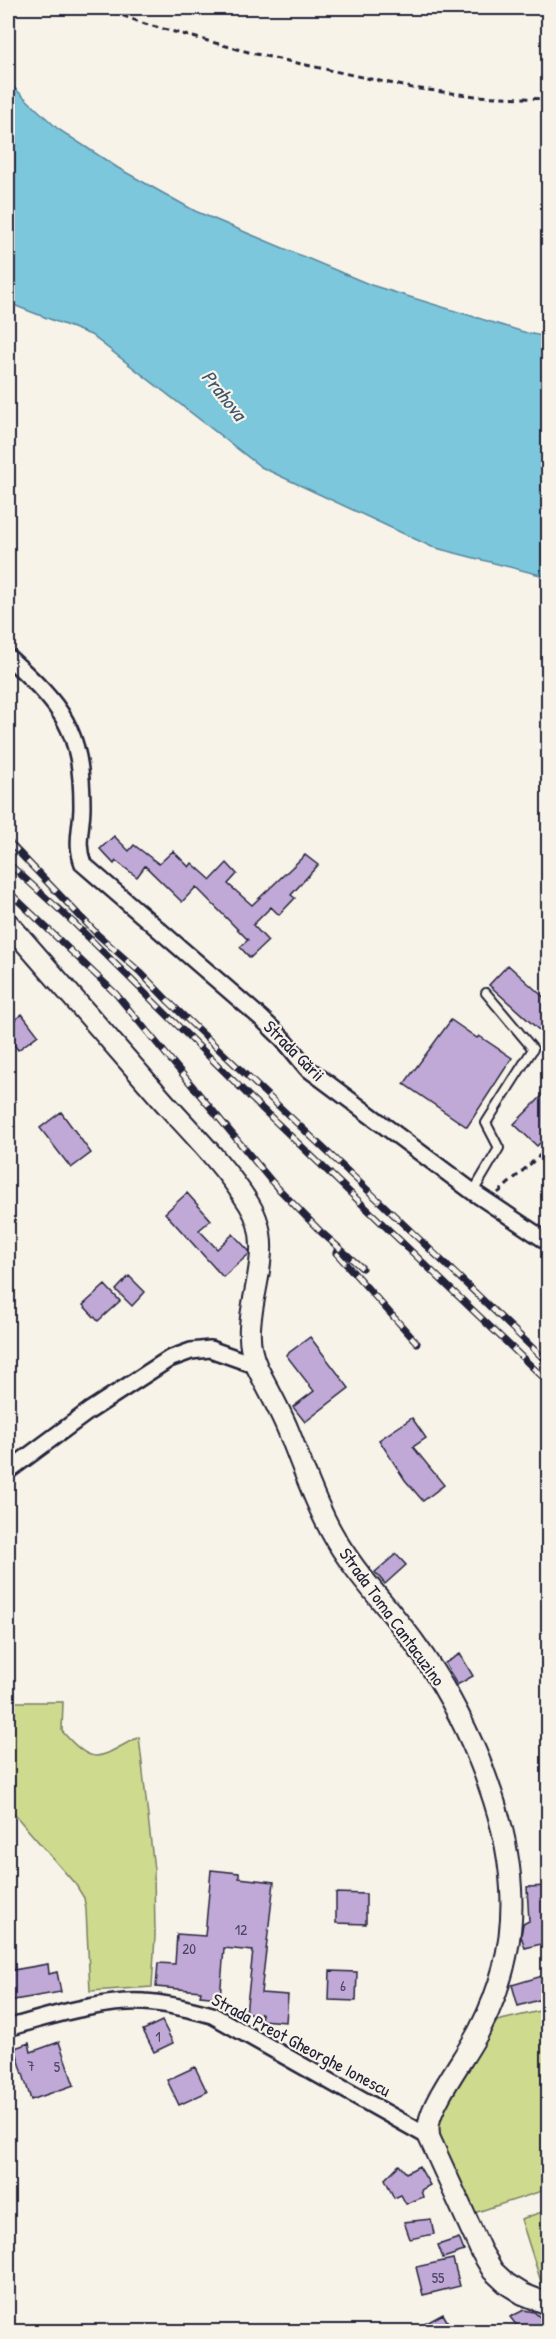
<svg xmlns="http://www.w3.org/2000/svg" width="556" height="2339" viewBox="0 0 556 2339" font-family="'Patrick Hand',sans-serif">
<rect width="100%" height="100%" fill="#f7f3e8"/>
<filter id="ink" filterUnits="userSpaceOnUse"><feTurbulence type="fractalNoise" baseFrequency=".0167" numOctaves="2"/><feDisplacementMap in="SourceGraphic" scale="12" xChannelSelector="R" yChannelSelector="G"/><feConvolveMatrix kernelMatrix="1 2 1 2 8 2 1 2 1" color-interpolation-filters="sRGB"/></filter>
<g filter="url(#ink)">
<path fill="#cedb8e" stroke="#787e64" stroke-width="1.5" d="M8,1702H63L62,1731C96,1771 100,1755 139,1737L154,1870L155,1936L152,1987L90,1991L86,1910L84,1898L76,1885L8,1807Z
M548,2009V2189L474,2213L435,2134L439,2116L497,2021Z
M548,2210V2290L544,2291L521,2219Z"/>
<path fill="#7cc7dc" stroke="#58859c" stroke-width="1.5" d="M8,82L58,129L118,168L195,211L371,285L527,333L548,337V577L432,547L261,467L91,335L8,303Z"/>
<path fill="#c1a9d7" stroke="#22223b" stroke-width="1.5" d="M114,836L129,851L134,845L159,864L173,851L189,867L192,863L211,880L227,863L237,874L228,884L252,905L305,855L318,865L291,895L295,898L279,915L271,907L253,925L268,941L250,958L240,947L248,940L196,887L182,902L145,866L137,877L116,861L114,864L100,849Z
M508,965L549,1002V1039L489,985Z
M22,1014L38,1035L18,1050L8,1037V1025Z
M451,1020L477,1038L479,1036L512,1058L467,1127L404,1084Z
M549,1089V1134L537,1146L514,1124Z
M61,1112L91,1153L71,1168L40,1128Z
M187,1193L211,1220L199,1230L217,1249L233,1234L249,1251V1254L223,1277L165,1213Z
M129,1276L145,1292L132,1306L116,1290Z
M105,1285L120,1301L98,1321L83,1305Z
M310,1337L349,1388L305,1422L293,1407L314,1391L286,1355Z
M412,1418L426,1438L413,1447L444,1485L423,1501L405,1480L379,1440Z
M396,1554L406,1565L385,1584L375,1572Z
M460,1654L473,1676L457,1685L445,1663Z
M211,1870L239,1873V1878L274,1882L261,1993L288,1995L286,2022L261,2020L262,2014L246,2013L253,1951L224,1948L220,1998L200,1996L201,1991L156,1987L158,1963L175,1964L177,1934L205,1936Z
M549,1886V1942L525,1948L521,1936L523,1924L529,1921L527,1887Z
M336,1893L366,1894V1924L336,1923Z
M48,1964L49,1974L57,1972L61,1992L8,2001V1971Z
M330,1971L357,1972L356,2001L329,2000Z
M549,1974V1997L518,2006L512,1985Z
M162,2021L173,2043L154,2052L143,2030Z
M59,2042L74,2085L31,2100L15,2048L29,2043L31,2052Z
M195,2067L207,2092L179,2105L167,2080Z
M399,2165L406,2173L419,2166L430,2185L421,2190L423,2197L406,2204L401,2195L394,2198L385,2179Z
M431,2219L434,2234L410,2239L404,2222Z
M459,2238L464,2251L443,2258L438,2245Z
M453,2259L460,2286L423,2295L416,2267Z
M524,2310L534,2312L549,2325V2331H521L510,2317Z
M443,2314L453,2331H412Z"/>
<g fill="none" stroke-linecap="round" stroke-linejoin="round">
<defs>
<path id="service" d="M473,1192L499,1148L486,1123L533,1049L486,993"/>
<path id="minor" d="M8,657C62,706 82,729 82,806C82,828 75,843 83,864L261,1018L283,1039L307,1068L473,1192L548,1242
M8,1471L89,1411L169,1359L191,1351L210,1349L255,1365
M8,2028C45,2017 106,1999 144,2002C167,2003 190,2009 212,2015L429,2137"/>
<path id="tertiary" d="M8,923C60,982 112,1042 164,1102C193,1134 226,1167 249,1204C283,1258 232,1315 257,1367C267,1388 279,1408 288,1430C302,1464 314,1501 332,1533C354,1573 389,1607 416,1645C463,1710 507,1808 511,1889C514,1939 502,1987 479,2031C468,2053 432,2101 429,2123C428,2127 429,2132 429,2137L481,2251L493,2271L507,2284L523,2294L548,2304"/>
</defs>
<use href="#service" stroke="#22223b" stroke-width="12"/>
<use href="#minor" stroke="#22223b" stroke-width="20"/>
<use href="#tertiary" stroke="#22223b" stroke-width="24"/>
<path stroke="#22223b" stroke-width="3" stroke-dasharray="6 4.5" stroke-linecap="butt" d="M103,8L145,24L256,54L412,88L475,96L548,99
M498,1193L548,1148"/>
<use href="#service" stroke="#f7f3e8" stroke-width="8"/>
<use href="#minor" stroke="#f7f3e8" stroke-width="15"/>
<use href="#tertiary" stroke="#f7f3e8" stroke-width="20"/>
<defs>
<path id="rail" d="M8,841L97,934L141,973L168,1001C295,1122 423,1241 548,1363
M8,863L74,923L252,1099L548,1382
M8,891L116,994L273,1183L321,1232L362,1268
M336,1253L417,1343"/>
</defs>
<use href="#rail" stroke="#22223b" stroke-width="7"/>
<use href="#rail" stroke="#f7f3e8" stroke-width="4.5" stroke-dasharray="14" stroke-linecap="butt"/>
</g>
</g>
<g text-anchor="middle" stroke-width="4.5" stroke-linejoin="round" paint-order="stroke">
<g font-size="15" fill="#4a4462">
<text x="241" y="1935">12</text>
<text x="189" y="1954">20</text>
<text x="343" y="1991">6</text>
<text x="158" y="2042">1</text>
<text x="31" y="2071">7</text>
<text x="57" y="2072">5</text>
<text x="438" y="2283">55</text>
</g>
<g font-size="18" fill="#22223b" stroke="#f7f3e8">
<text transform="translate(294 1051) rotate(45)" y="6">Strada Gării</text>
<text transform="translate(392 1617) rotate(54)" y="6">Strada Toma Cantacuzino</text>
<text transform="translate(301 2045) rotate(28)" y="6">Strada Preot Gheorghe Ionescu</text>
</g>
<g font-size="20" font-style="italic" fill="#3d546b" stroke="#f7f3e8">
<text transform="translate(224 395) rotate(51)" y="7">Prahova</text>
</g>
</g>
<rect width="556" height="2339" fill="none" stroke="#f7f3e8" stroke-width="30"/>
<rect x="15" y="15" width="526" height="2309" fill="none" stroke="#22223b" stroke-width="2" filter="url(#ink)"/>
</svg>
